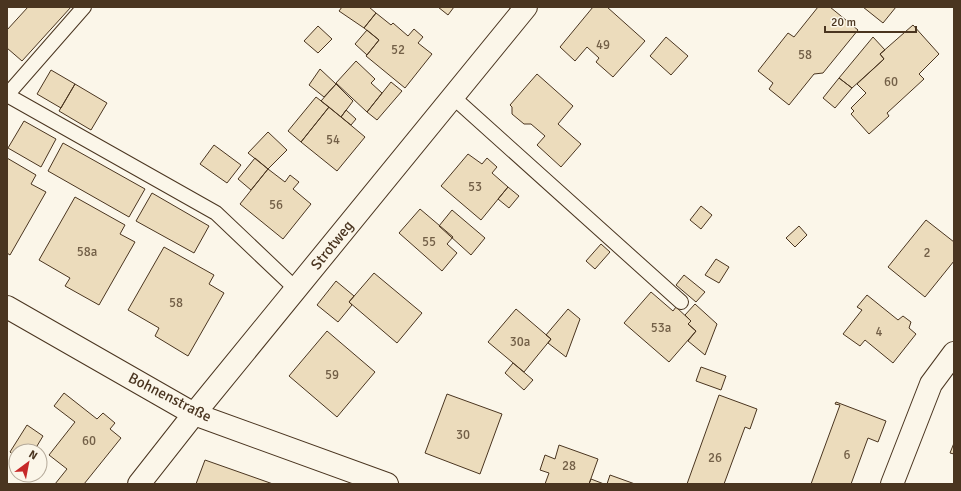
<svg xmlns="http://www.w3.org/2000/svg" width="961" height="491" viewBox="0 0 961 491" font-family="Signika,sans-serif">
<rect width="100%" height="100%" fill="#fbf6e9"/>
<path fill="#ecdcbc" stroke="#4a3520" d="M28,7H71L22,61L7,48V30Z
M342,7H369L376,13L364,28L339,11Z
M438,7H454L448,15Z
M593,7H607L645,41L613,77L596,62L599,58L587,47L575,61L560,47Z
M818,7H830L858,30L823,73L814,74L789,105L769,89L773,83L758,71L788,33L794,37Z
M863,7H896L883,23Z
M376,13L391,25L393,23L408,36L414,29L423,37L418,43L432,54L405,88L366,56L379,40L364,28Z
M913,25L939,54L919,74L924,79L887,113L889,116L869,134L851,114L854,111L851,108L866,93L857,84L884,59L880,54Z
M318,26L332,39L318,53L304,41Z
M367,30L379,40L367,55L355,44Z
M666,37L688,56L671,75L650,56Z
M873,37L885,50L880,54L884,59L852,88L839,78Z
M356,61L375,79L371,83L382,93L367,112L336,83Z
M320,69L336,84L324,97L309,85Z
M51,70L75,84L61,108L37,94Z
M537,74L573,106L558,124L581,144L561,167L537,145L545,136L531,124H524L512,114V107L510,105Z
M839,78L852,88L835,108L823,98Z
M391,82L402,91L377,120L367,112Z
M75,84L107,103L91,130L59,111Z
M336,84L353,101L341,117L321,101Z
M316,97L329,107L301,142L288,131Z
M329,107L365,137L337,171L301,142Z
M346,110L356,119L351,125L341,117Z
M24,121L56,139L41,167L8,148Z
M268,132L287,150L268,169L248,153Z
M63,143L145,189L129,217L48,171Z
M214,145L241,165L227,183L200,164Z
M468,154L482,164L487,158L497,167L492,173L508,187L481,220L441,186Z
M7,158L36,175L31,184L46,192L10,255L7,253Z
M255,158L268,169L251,190L238,179Z
M268,169L285,182L290,175L299,182L293,189L311,204L283,239L240,204Z
M508,187L519,196L509,208L498,199Z
M152,193L209,226L194,253L136,221Z
M75,197L125,225L120,234L135,242L99,305L65,286L70,278L39,260Z
M701,206L712,215L701,229L690,220Z
M420,209L453,237L447,244L457,253L442,271L399,233Z
M452,210L485,238L471,255L439,226Z
M926,220L954,242V261L925,297L888,267Z
M799,226L807,235L795,247L786,238Z
M601,244L610,252L595,269L586,261Z
M164,247L214,275L209,284L224,293L188,356L155,336L159,328L128,310Z
M716,259L729,267L719,283L705,275Z
M374,273L422,313L397,343L349,302Z
M684,275L705,292L696,302L676,285Z
M336,281L354,296L349,302L352,305L338,322L317,305Z
M651,292L673,311L676,307L691,321L688,324L696,331L669,362L624,323Z
M867,295L898,320L903,316L911,322L909,328L916,334L893,363L865,340L860,346L843,334L862,310L857,307Z
M695,304L717,324L705,355L688,341L696,331L688,324L691,321L685,315Z
M516,309L551,339L524,372L488,342Z
M568,309L580,319L566,357L548,343L551,339L546,335Z
M327,331L375,372L337,417L289,376Z
M513,363L533,380L524,390L505,373Z
M701,367L726,376L721,390L696,381Z
M64,393L97,419L103,413L115,423L110,429L121,438L84,484H55L67,469L49,455L75,422L54,406Z
M447,394L502,414L480,474L425,453Z
M719,395L757,409L750,429L745,427L724,484H687Z
M836,402L886,421L878,442L868,438L851,484H811L840,405L835,404Z
M27,425L43,436L34,451H16V457L10,452Z
M954,443V454L950,453Z
M559,445L598,459L589,484H545L549,473L540,470L545,455L555,459Z
M205,460L273,484H196Z
M610,475L635,484H607Z
M591,479L604,484H589Z"/>
<g fill="none" stroke-linecap="round" stroke-linejoin="round">
<defs>
<path id="lane" d="M7,95L216,213L296,289
M7,95L84,7
M453,97L681,302"/>
<path id="street" d="M7,307L194,414L387,484
M139,484L194,414L526,7
M892,484L931,384L954,353"/>
</defs>
<use href="#lane" stroke="#4a3520" stroke-width="16"/>
<use href="#street" stroke="#4a3520" stroke-width="24"/>
<use href="#lane" stroke="#fbf6e9" stroke-width="14"/>
<use href="#street" stroke="#fbf6e9" stroke-width="22"/>
</g>
<g text-anchor="middle" stroke-width="3" stroke-linejoin="round" paint-order="stroke">
<g font-size="13" fill="#725f47">
<text x="603" y="49">49</text>
<text x="398" y="54">52</text>
<text x="805" y="59">58</text>
<text x="891" y="86">60</text>
<text x="333" y="144">54</text>
<text x="475" y="191">53</text>
<text x="276" y="209">56</text>
<text x="429" y="246">55</text>
<text x="87" y="256">58a</text>
<text x="927" y="257">2</text>
<text x="176" y="307">58</text>
<text x="661" y="332">53a</text>
<text x="879" y="336">4</text>
<text x="520" y="346">30a</text>
<text x="332" y="379">59</text>
<text x="463" y="439">30</text>
<text x="89" y="445">60</text>
<text x="847" y="459">6</text>
<text x="715" y="462">26</text>
<text x="569" y="470">28</text>
</g>
<g font-size="15" fill="#4a3520" stroke="#fbf6e9">
<text transform="translate(332 245) rotate(-51)" y="5">Strotweg</text>
<text transform="translate(170 397) rotate(27)" y="5">Bohnenstraße</text>
</g>
</g>
<rect width="961" height="491" fill="none" stroke="#4a3520" stroke-width="16"/>
<g transform="translate(28 463) rotate(32)"><circle r="19" fill="#fbf6e9" stroke="#b4a999"/>
<path d="M0-3L7 15L0 10L-7 15Z" fill="#c62828"/>
<text y="-6" font-size="11" font-weight="bold" text-anchor="middle" fill="#4a3520">N</text>
</g>
<path d="M825 26v6h91v-6" fill="none" stroke="#4a3520" stroke-width="2"/>
<text x="831" y="26" font-size="12" fill="#4a3520" stroke="#fbf6e9" stroke-width="3" paint-order="stroke">20 m</text>
</svg>
